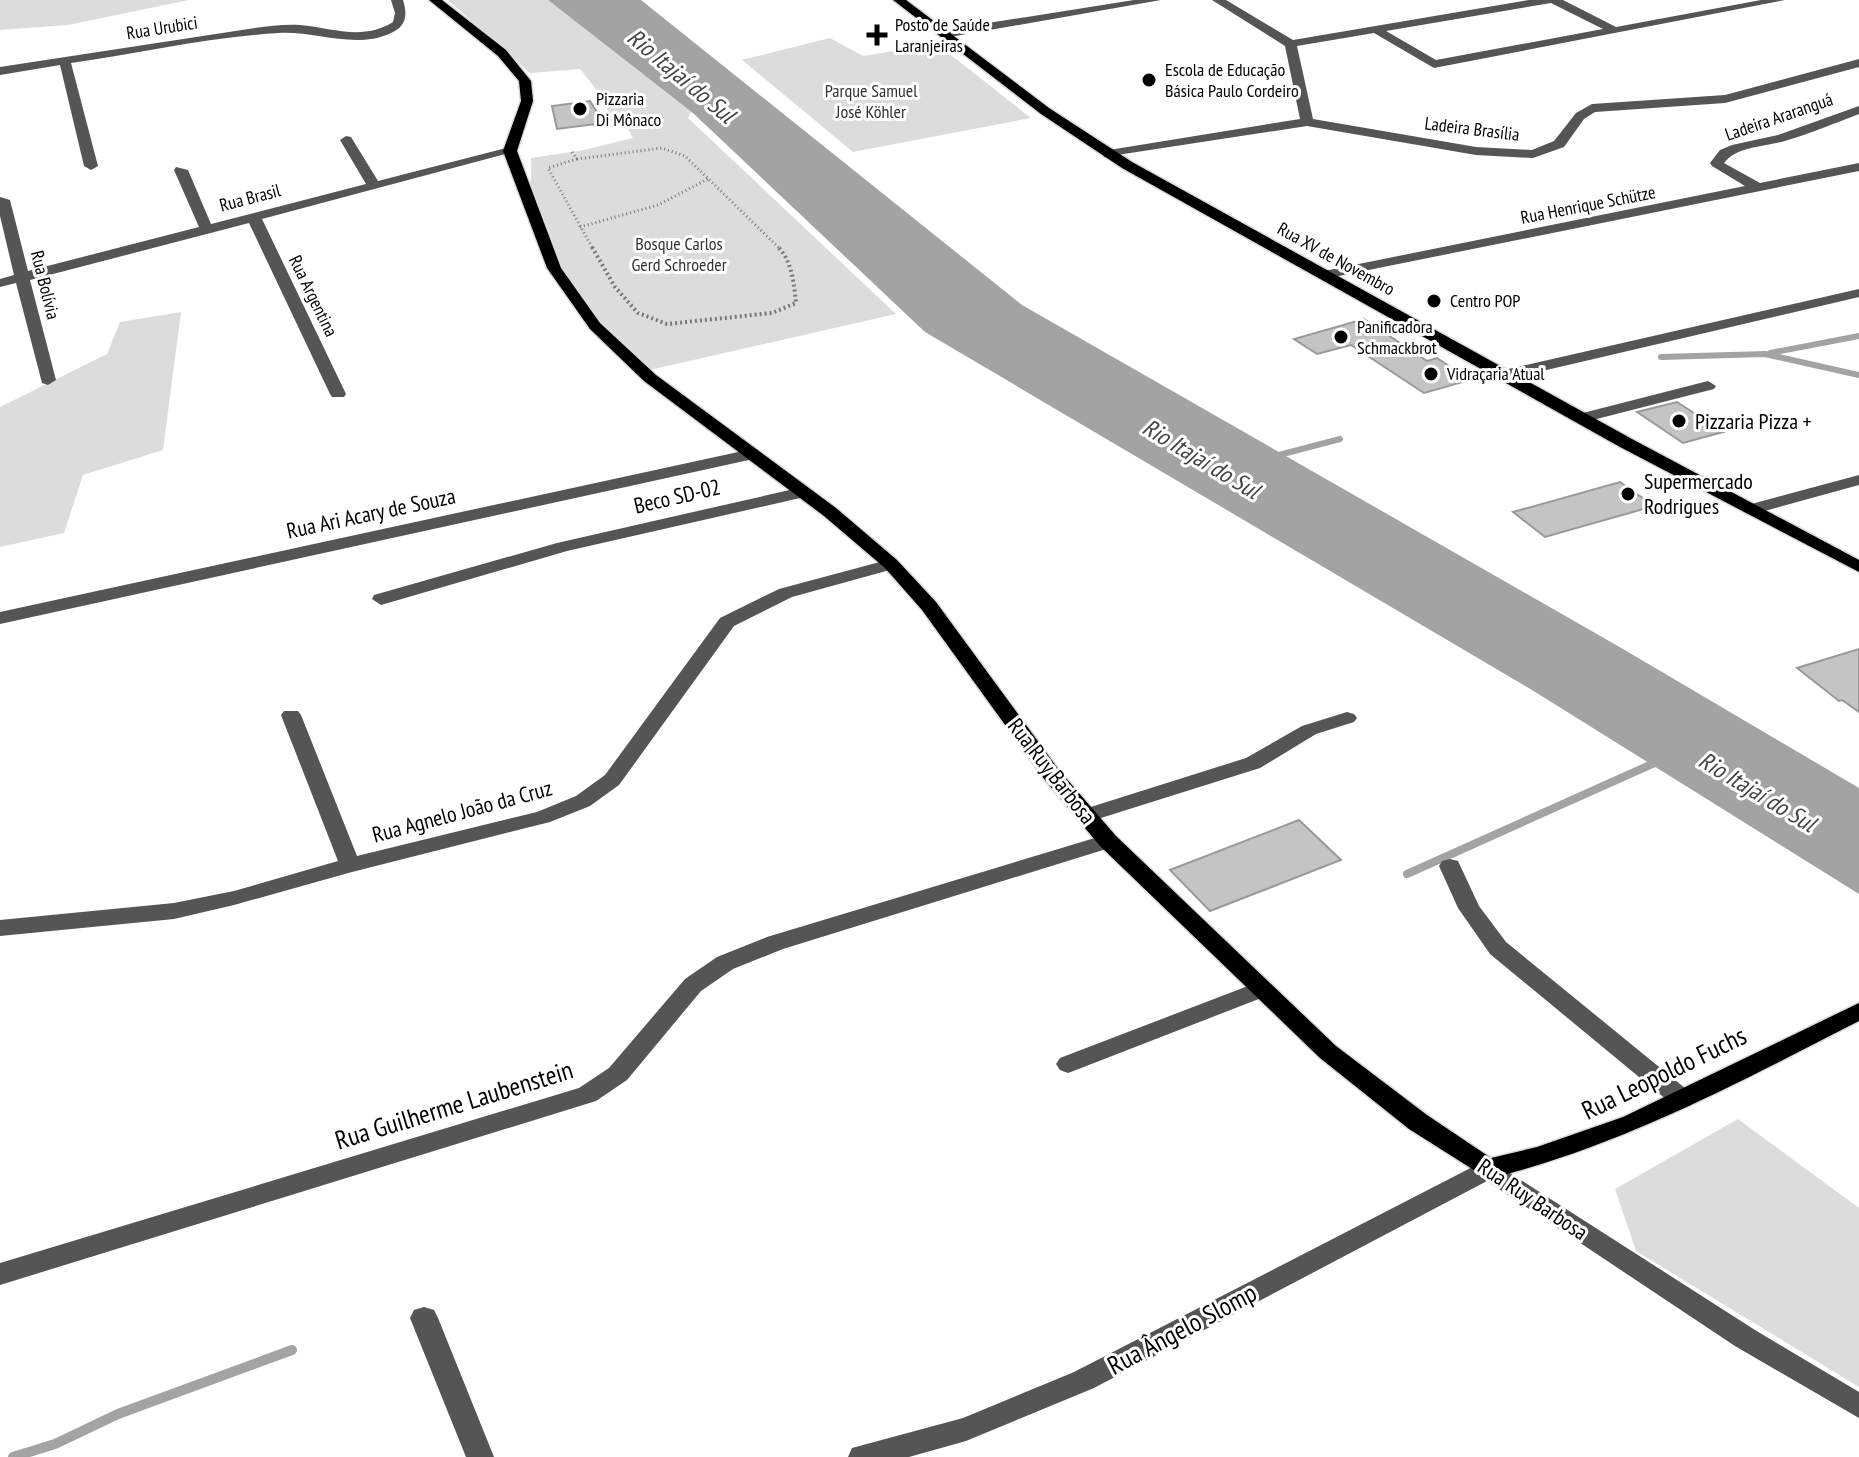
<svg xmlns="http://www.w3.org/2000/svg" width="1859" height="1457" viewBox="0 0 1859 1457" font-family="'PT Sans Narrow',sans-serif">
<rect width="100%" height="100%" fill="#fff"/>
<path fill="#dcdcdc" d="M0,0H189L68,25L0,30Z
M448,0H548L691,112L688,118L896,314L645,371C595,320 551,273 532,202C529,189 532,172 531,158L584,150L633,138L623,121L604,123L598,113L608,111L604,99L580,69L530,73Z
M830,38L863,56L937,44L1031,118L853,152L742,60Z
M181,312L163,450L83,475L64,533L0,547V407L107,354L120,322Z
M1738,1119L1859,1208V1387L1636,1251L1615,1189Z"/>
<path fill="#a3a3a3" d="M548,0H641L1022,305L1623,649L1859,788V894L1532,690L925,332L694,114Z"/>
<g fill="none" stroke-linecap="round" stroke-linejoin="round">
<path stroke="#a3a3a3" stroke-width="6" d="M1770,353L1859,336
M1661,357L1765,354L1859,375
M1275,456L1340,439"/>
<path stroke="#a3a3a3" stroke-width="8" d="M1407,874L1661,760"/>
<path stroke="#a3a3a3" stroke-width="10" d="M13,1457L55,1444L118,1414L292,1350"/>
</g>
<path fill="#c4c4c4" stroke="#999" stroke-width="2" d="M590,101L604,123L557,129L552,106Z
M1364,319L1427,361L1437,358L1470,380L1424,393L1351,345L1317,354L1294,339Z
M1677,402L1723,432L1683,443L1637,412Z
M1620,482L1654,506L1545,537L1513,512Z
M1859,649V712L1842,700L1839,701L1797,668Z
M1299,820L1341,860L1210,911L1170,870Z"/>
<g fill="none" stroke-linecap="round" stroke-linejoin="round">
<defs>
<path id="major" d="M429,0H442L506,50L531,81L533,101L517,151L561,268L600,323L656,375L836,508L897,560L936,602L1059,770L1116,836L1336,1046L1427,1115L1491,1158L1537,1147L1623,1117L1859,1003V1021C1738,1083 1621,1146 1488,1179L1409,1129L1320,1058L1100,846L1045,780L922,610L885,568L824,516L644,381L590,329L547,268L503,151L521,101L519,81L498,56Z
M893,0H906L1049,108L1132,162L1632,439L1859,560V572L1620,447L1122,168L1041,114Z"/>
</defs>
<use href="#major" stroke="#dbdbdb" stroke-width="3"/>
<path stroke="#777" stroke-width="3" stroke-dasharray="1 3" stroke-linecap="butt" d="M572,152L577,159
M577,159L548,168L593,249
M577,159L662,148L685,156L780,249
M580,227L658,205L708,179"/>
<path stroke="#777" stroke-width="4" stroke-dasharray="2 3" stroke-linecap="butt" d="M592,247L615,287L638,313L667,324L772,313L796,303C794,284 792,261 778,247"/>
<path fill="#555" fill-rule="evenodd" d="M391,0H403C408,16 406,27 389,34C354,49 315,31 279,33C210,37 140,53 71,63L98,166L91,170L84,166L60,65L0,75V67L255,28C270,26 285,24 300,25C332,28 363,41 393,22L395,13Z
M1134,0H1161L944,38L938,34L944,30Z
M1212,0H1226L1293,40L1529,0H1563L1616,27L1761,0H1785L1434,68L1374,33L1297,46L1313,119L1476,147L1532,150L1554,141L1576,113L1592,104L1725,95L1859,59V67L1725,103L1595,112L1584,119L1564,147L1533,158L1476,155L1307,126L1104,157V151L1109,150L1300,119L1285,46ZM1551,3L1603,29L1436,60L1386,31Z
M1859,106V114C1835,123 1812,133 1788,140C1768,147 1738,145 1724,163L1760,183L1859,163V171L1324,279L1317,275L1324,271L1745,186L1712,166L1710,163L1720,150L1732,145L1778,135Z
M346,136L351,137L378,181L510,147L517,151L262,219L346,394L344,397H332L330,394L249,223L30,280L56,380L48,385L42,383L16,283L0,287V279L14,275L0,216V197L10,200L28,271L199,227L174,170L176,167L188,170L211,224L366,184L340,140Z
M1859,289V297L1504,380L1496,375L1504,370Z
M1708,381L1716,386L1714,389L1581,423L1573,418L1575,415Z
M752,449L758,450L760,454L758,458L0,624V612Z
M1859,475V485L1750,515L1741,510L1744,506Z
M803,487L812,492L809,496L567,551L381,605L372,599L374,595L557,543Z
M891,559L900,564L897,568L792,597L734,626L619,785L590,806L550,822L352,872L234,905L174,919L0,936V920L174,903L234,891L338,861L281,715L284,711H298L301,715L357,856L537,812L576,796L605,775L720,618L779,589Z
M1347,712L1354,714L1357,718L1354,722L1316,734L1260,768L1085,823L1074,816L1078,811L1246,758L1302,726Z
M1108,834L1116,836L1119,841L1116,846L783,949L733,969L701,991L627,1080L596,1101L0,1285V1263L579,1088L609,1068L685,979L717,957L767,937Z
M1450,859L1458,861L1479,906L1506,942L1691,1093L1694,1099L1691,1105L1682,1108L1673,1105L1490,954L1458,908L1439,866L1442,861Z
M1261,981L1269,983L1273,989L1269,995L1076,1070L1068,1073L1060,1070L1056,1064L1060,1058Z
M1488,1159L1755,1330L1859,1392V1418L1735,1346L1487,1181L1094,1388L966,1441L909,1457H848L852,1448L963,1418L1074,1372Z
M424,1307L434,1310L438,1318L494,1457H466L410,1318L414,1310Z"/>
<use href="#major" fill="#000" fill-rule="evenodd"/>
</g>
<g fill="#000" stroke="#fff" stroke-width="3">
<path d="M873 23h8v8h8v8h-8v8h-8v-8h-8v-8h8z"/>
<circle cx="1149" cy="80" r="8"/>
<circle cx="580" cy="109" r="8"/>
<circle cx="1434" cy="301" r="8"/>
<circle cx="1341" cy="337" r="8"/>
<circle cx="1431" cy="374" r="8"/>
<circle cx="1679" cy="421" r="8"/>
<circle cx="1628" cy="494" r="8"/>
</g>
<g text-anchor="middle" stroke-width="6" stroke-linejoin="round" paint-order="stroke">
<g font-size="18" fill="#000" stroke="#fff" text-anchor="start">
<text x="895" y="31">Posto de Saúde<tspan x="895" dy="21">Laranjeiras</tspan></text>
<text x="1165" y="76">Escola de Educação<tspan x="1165" dy="21">Básica Paulo Cordeiro</tspan></text>
<text x="596" y="105">Pizzaria<tspan x="596" dy="21">Di Mônaco</tspan></text>
<text x="1450" y="307">Centro POP</text>
<text x="1357" y="333">Panificadora<tspan x="1357" dy="21">Schmackbrot</tspan></text>
<text x="1447" y="380">Vidraçaria Atual</text>
</g>
<g font-size="18" fill="#000" stroke="#fff">
<text transform="translate(162 28) rotate(-9)" y="6">Rua Urubici</text>
<text transform="translate(1779 117) rotate(-19)" y="6">Ladeira Araranguá</text>
<text transform="translate(1472 129) rotate(7)" y="6">Ladeira Brasília</text>
<text transform="translate(250 198) rotate(-15)" y="6">Rua Brasil</text>
<text transform="translate(1588 205) rotate(-11)" y="6">Rua Henrique Schütze</text>
<text transform="translate(1336 259) rotate(29)" y="6">Rua XV de Novembro</text>
<text transform="translate(45 285) rotate(76)" y="6">Rua Bolívia</text>
<text transform="translate(313 296) rotate(64)" y="6">Rua Argentina</text>
</g>
<g font-size="18" fill="#333" stroke="#fff">
<text x="871" y="97">Parque Samuel<tspan x="871" dy="21">José Köhler</tspan></text>
<text x="679" y="250">Bosque Carlos<tspan x="679" dy="21">Gerd Schroeder</tspan></text>
</g>
<g font-size="22" fill="#000" stroke="#fff" text-anchor="start">
<text x="1695" y="429">Pizzaria Pizza +</text>
<text x="1644" y="489">Supermercado<tspan x="1644" dy="25">Rodrigues</tspan></text>
</g>
<g font-size="22" fill="#000" stroke="#fff">
<text transform="translate(677 496) rotate(-13)" y="8">Beco SD-02</text>
<text transform="translate(371 513) rotate(-12)" y="8">Rua Ari Acary de Souza</text>
<text transform="translate(1052 771) rotate(52)" y="8">Rua Ruy Barbosa</text>
<text transform="translate(462 811) rotate(-15)" y="8">Rua Agnelo João da Cruz</text>
<text transform="translate(1533 1199) rotate(34)" y="8">Rua Ruy Barbosa</text>
</g>
<g font-size="24" font-style="italic" fill="#444" stroke="#fff">
<text transform="translate(681 76) rotate(40)" y="8">Rio Itajaí do Sul</text>
<text transform="translate(1201 459) rotate(31)" y="8">Rio Itajaí do Sul</text>
<text transform="translate(1757 792) rotate(31)" y="8">Rio Itajaí do Sul</text>
</g>
<g font-size="26" fill="#000" stroke="#fff">
<text transform="translate(1664 1073) rotate(-26)" y="9">Rua Leopoldo Fuchs</text>
<text transform="translate(454 1105) rotate(-17)" y="9">Rua Guilherme Laubenstein</text>
<text transform="translate(1182 1329) rotate(-28)" y="9">Rua Ângelo Slomp</text>
</g>
</g>
</svg>
